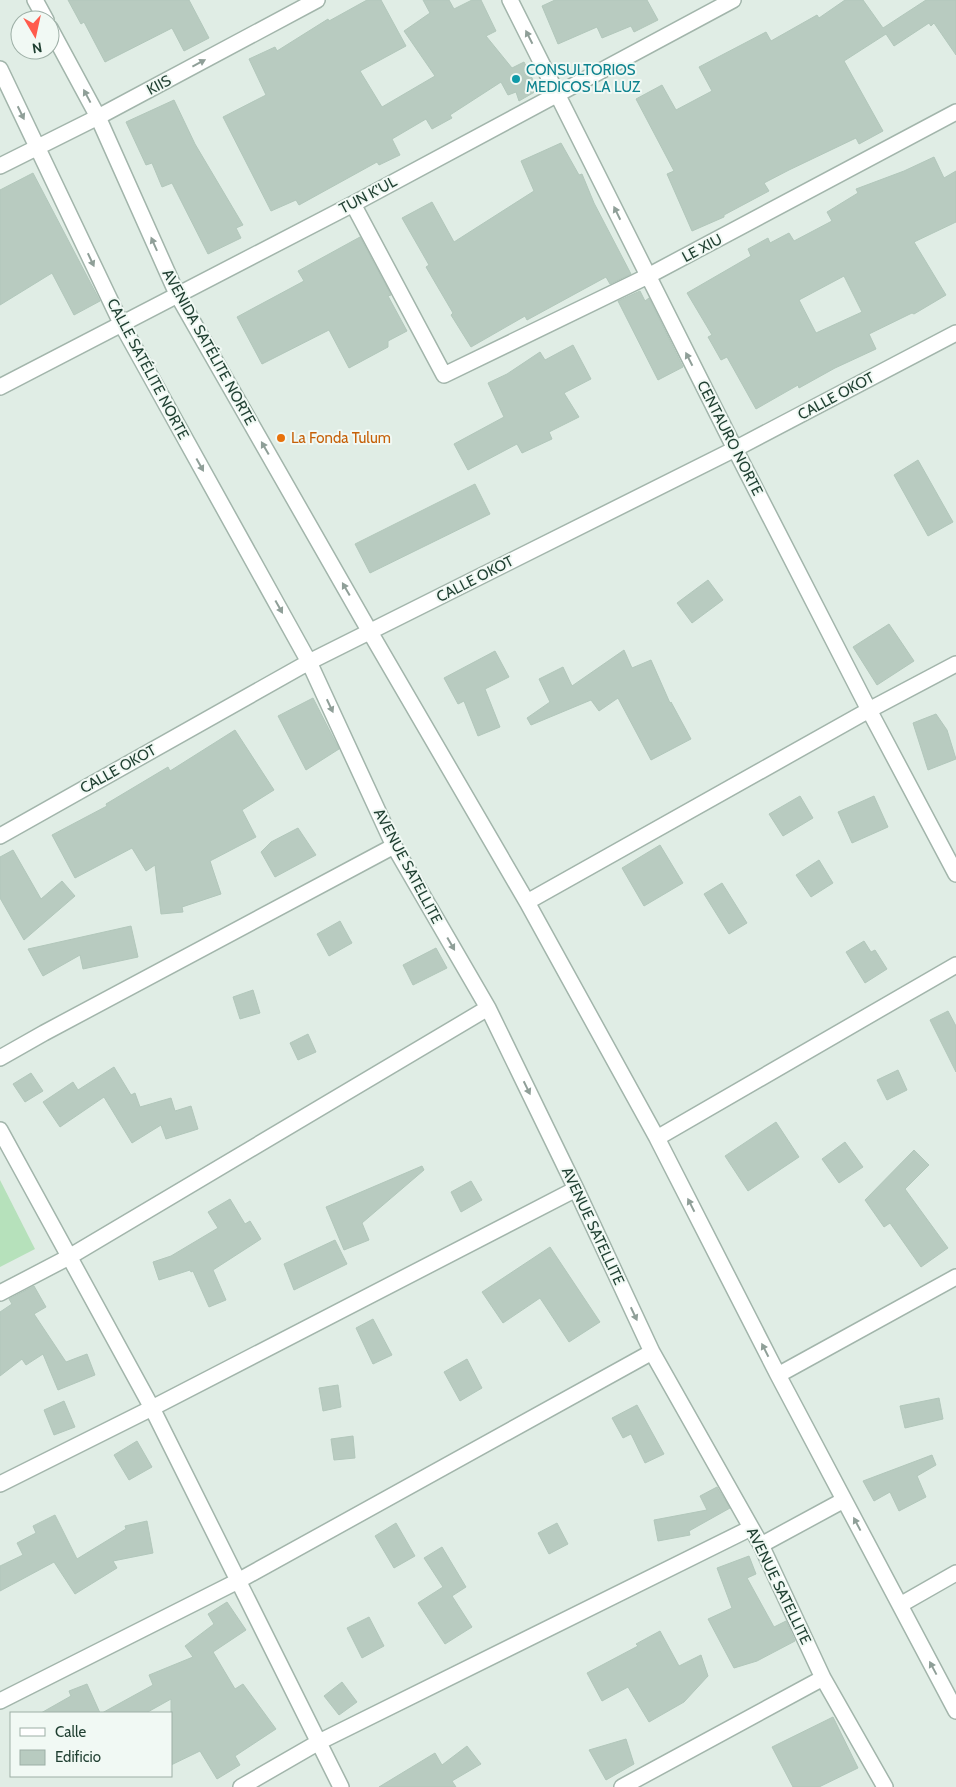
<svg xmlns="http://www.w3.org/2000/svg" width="956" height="1787" viewBox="0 0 956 1787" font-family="Cabin,sans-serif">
<rect width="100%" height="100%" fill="#e0ede5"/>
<path fill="#b6e1bb" d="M0,1180L35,1249L0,1267Z"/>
<path fill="#b8cbc0" stroke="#b2c7bb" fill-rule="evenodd" d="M68,0H189L209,38L184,51L172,28L105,62L84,22L81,24Z
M367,0H381L406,46L360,71L382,107L435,76L404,31L430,13L423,0H449L454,9L472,0H481L496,31L486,36L512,68L524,62L538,90L519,101L516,92L508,95L501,82L450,115L452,118L432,129L426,119L392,139L400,155L379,165L377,162L299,205L296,200L271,211L223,117L266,95L249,59L275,47L277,51L328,19L329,21Z
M555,0H647L658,20L634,32L631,26L602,38L597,27L558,44L542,6Z
M845,0H863L883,28L926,0H956V55L934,23L931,26L929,23L894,46L886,34L844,61L883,131L859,144L856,138L789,170L764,183L769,191L724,215V217L692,231L667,174L674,171L636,99L662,85L676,110L712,91L699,67L766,32L771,41L817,15L819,18Z
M174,100L195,144L243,225L236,228L241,238L208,254L172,183L162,187L152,163L146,165L126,122Z
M561,143L579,175L582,174L594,203L631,274L610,284L606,277L527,320L525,316L471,347L451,315L453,313L426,267L429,265L402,218L432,202L454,242L534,191L521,161Z
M934,157L944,178L956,171V222L914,242L946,295L914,314L912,313L869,334L876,349L835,368L799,388L798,385L756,409L727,357L721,360L708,337L712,335L687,293L751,256L748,249L768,238L770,243L789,233L794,241L832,221L827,212L858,193L856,189L904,171ZM844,276L862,312L816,333L799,300Z
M33,173L100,301L74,315L52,273L0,305V190Z
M360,237L391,295L388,296L407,331L388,341V347L349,368L329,330L262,364L237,317L304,281L298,271Z
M640,291L645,301L649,298L683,367L658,380L618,301Z
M573,345L591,379L564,393L579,417L549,432L552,439L522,453L517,444L468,470L454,444L504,417L488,383L507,374L540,352L545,360Z
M918,460L953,522L928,536L894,475Z
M475,484L490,514L370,573L355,544Z
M708,580L723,600L692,623L677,603Z
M889,624L914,661L877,685L853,647Z
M624,650L632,668L651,660L670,703L671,702L691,739L651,760L618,698L599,711L591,700L531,725L527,718L550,702L539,679L563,667L572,686Z
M495,651L509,677L485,689L500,727L478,736L464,701L458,704L444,678Z
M313,698L339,749L306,770L278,716Z
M936,714L947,730L956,759L928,770L913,723Z
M235,730L274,790L242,810L256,837L210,861L221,894L182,907L183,912L161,914L155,865L146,871L132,848L75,878L52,835L107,806L106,804L168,767L170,771Z
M800,796L813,818L783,836L769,814Z
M874,796L888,827L852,843L838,812Z
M298,828L316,855L275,877L261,852L271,842Z
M660,845L683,883L644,906L622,868Z
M13,850L41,899L62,881L75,896L24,940L0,898V857Z
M819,860L833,883L811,897L796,875Z
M722,883L747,923L729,934L704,894Z
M340,921L352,943L329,956L317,934Z
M131,926L138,957L83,969L80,955L43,976L28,949Z
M864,941L871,952L875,950L887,969L865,983L846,952Z
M436,948L447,968L413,985L403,965Z
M253,990L260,1013L240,1019L233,997Z
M948,1011L956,1026V1072L930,1020Z
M308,1034L316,1052L298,1060L290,1043Z
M114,1067L131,1095L135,1093L140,1107L171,1098L175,1111L191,1106L198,1129L166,1139L161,1125L132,1143L104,1097L60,1127L43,1102L73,1082L78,1090Z
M898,1070L907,1090L887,1100L877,1080Z
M31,1073L43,1091L25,1102L13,1084Z
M776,1122L799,1157L748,1191L725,1156Z
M845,1142L863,1167L839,1183L822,1159Z
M914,1150L929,1165L905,1189L948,1248L921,1267L890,1223L884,1227L865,1200Z
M422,1166L424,1170L362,1223L369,1240L344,1250L326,1207Z
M471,1181L482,1200L461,1212L451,1192Z
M230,1199L245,1224L250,1221L261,1239L213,1270L226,1300L209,1307L193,1271L191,1272L190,1270L159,1280L153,1262L171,1256L218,1228L208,1212Z
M335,1240L347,1264L294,1290L284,1264Z
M550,1247L600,1322L569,1342L540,1298L503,1323L482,1292Z
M34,1286L46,1307L34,1314L66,1362L87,1354L95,1375L58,1390L43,1354L26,1365L22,1359L0,1376V1312L12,1304L9,1299Z
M373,1319L392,1355L373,1364L356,1328Z
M467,1359L482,1388L460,1401L444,1372Z
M338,1385L341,1407L323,1411L319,1388Z
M939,1398L943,1419L905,1428L900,1406Z
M64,1401L75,1427L54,1435L44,1410Z
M637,1405L664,1454L645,1463L631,1434L623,1438L612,1418Z
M353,1436L355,1458L334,1460L331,1439Z
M137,1441L152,1467L129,1480L114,1455Z
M932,1455L936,1465L917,1476L926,1497L899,1511L890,1492L874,1501L863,1481Z
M717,1487L730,1508L689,1531L690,1535L658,1541L654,1520L707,1510L700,1496Z
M55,1515L77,1559L126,1529L125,1526L147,1521L153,1553L113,1561L117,1568L75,1594L54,1562L0,1591V1566L23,1555L17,1543L36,1533L33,1526Z
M396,1523L415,1556L394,1568L375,1536Z
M557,1523L568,1544L549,1554L538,1533Z
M442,1547L466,1587L452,1596L472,1627L445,1644L418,1603L443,1587L424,1558Z
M749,1556L756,1574L747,1578L774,1627L786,1621L795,1641L757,1661L734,1668L708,1619L732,1608L717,1568Z
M227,1602L246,1630L213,1652L235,1689L243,1684L276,1729L235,1756L240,1765L217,1779L200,1751L171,1765V1699L146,1713H102L153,1685L149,1675L193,1657L185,1646L214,1624L208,1614Z
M369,1617L384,1646L362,1658L347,1628Z
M660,1631L679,1666L701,1655L708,1676L684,1702L649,1722L628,1687L602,1701L587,1673L638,1646L636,1644Z
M342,1682L357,1702L339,1715L324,1696Z
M87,1684L100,1713H41L71,1696L69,1691Z
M833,1717L858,1768L819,1787H793L772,1747Z
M626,1739L634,1764L606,1780L589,1750Z
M467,1746L481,1764L452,1781L456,1787H379L435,1753L442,1765Z"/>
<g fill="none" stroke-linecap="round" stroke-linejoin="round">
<defs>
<path id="minor" d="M35,0L46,20
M510,0L735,449L869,710L956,874
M50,28L98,117L177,294L370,632L527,902L657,1138L778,1375L956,1711
M0,69L121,323L309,662L394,846L488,1008L576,1189L652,1352L761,1545L823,1678L885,1787
M0,166L98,117L317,0
M353,204L444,375L648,276L956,112
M0,387L353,204L733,0
M0,836L309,662L735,449L956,333
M527,902L869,710L956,664
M0,1058L44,1033L394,846
M0,1130L152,1408L341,1787
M657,1138L956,965
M0,1293L69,1257L488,1008
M778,1375L956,1277
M0,1484L152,1408L576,1189
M761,1545L844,1500
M900,1605L956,1573
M0,1701L238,1581L652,1352
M241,1787L319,1742L751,1528
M622,1787L823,1678"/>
</defs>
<use href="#minor" stroke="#a2b5ab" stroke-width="18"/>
<use href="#minor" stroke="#fff" stroke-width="15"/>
</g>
<defs><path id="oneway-solid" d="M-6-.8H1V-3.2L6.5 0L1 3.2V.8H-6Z" transform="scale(1.25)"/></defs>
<g fill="#8f9f98">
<use href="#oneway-solid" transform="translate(529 37) rotate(-117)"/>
<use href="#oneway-solid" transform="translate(199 63) rotate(-28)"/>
<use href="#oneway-solid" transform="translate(87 96) rotate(-118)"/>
<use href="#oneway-solid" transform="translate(21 113) rotate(64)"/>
<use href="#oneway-solid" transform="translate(617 213) rotate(-116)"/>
<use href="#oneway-solid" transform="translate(154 244) rotate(-114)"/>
<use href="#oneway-solid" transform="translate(91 260) rotate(65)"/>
<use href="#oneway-solid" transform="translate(689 359) rotate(-117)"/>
<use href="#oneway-solid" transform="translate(265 448) rotate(-120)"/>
<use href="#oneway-solid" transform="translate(200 465) rotate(61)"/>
<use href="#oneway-solid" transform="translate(346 589) rotate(-120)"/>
<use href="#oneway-solid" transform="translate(279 607) rotate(61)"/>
<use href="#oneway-solid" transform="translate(330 706) rotate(65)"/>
<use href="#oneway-solid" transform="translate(451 944) rotate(60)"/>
<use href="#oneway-solid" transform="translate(527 1088) rotate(64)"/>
<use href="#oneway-solid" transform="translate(691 1205) rotate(-117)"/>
<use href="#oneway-solid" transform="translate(634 1314) rotate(65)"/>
<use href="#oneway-solid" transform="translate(765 1350) rotate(-117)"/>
<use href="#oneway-solid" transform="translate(857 1524) rotate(-118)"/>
<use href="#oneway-solid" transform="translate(933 1668) rotate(-118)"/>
</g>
<circle fill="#0f9aa8" stroke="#f1f9f4" stroke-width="2" cx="516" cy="79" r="5"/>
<circle fill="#e8710a" stroke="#f1f9f4" stroke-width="2" cx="281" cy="438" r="5"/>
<g text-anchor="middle" stroke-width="4" stroke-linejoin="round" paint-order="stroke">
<g font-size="15" fill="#0d838f" stroke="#f1f9f4" text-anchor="start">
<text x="526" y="75">CONSULTORIOS<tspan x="526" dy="17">MEDICOS LA LUZ</tspan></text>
</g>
<g font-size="15" fill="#1f3f31" stroke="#f1f9f4">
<text transform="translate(159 85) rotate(-28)" y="5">KIIS</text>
<text transform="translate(368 195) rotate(-28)" y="5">TUN K'UL</text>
<text transform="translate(702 248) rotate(-28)" y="5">LE XIU</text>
<text transform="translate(209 347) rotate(61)" y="5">AVENIDA SATÉLITE NORTE</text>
<text transform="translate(148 369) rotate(62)" y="5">CALLE SATÉLITE NORTE</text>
<text transform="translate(836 396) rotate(-28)" y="5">CALLE OKOT</text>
<text transform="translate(730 438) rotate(63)" y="5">CENTAURO NORTE</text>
<text transform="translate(475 579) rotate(-27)" y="5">CALLE OKOT</text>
<text transform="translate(118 769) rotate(-29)" y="5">CALLE OKOT</text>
<text transform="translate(408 866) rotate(62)" y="5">AVENUE SATELLITE</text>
<text transform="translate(593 1226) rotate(65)" y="5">AVENUE SATELLITE</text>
<text transform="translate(779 1586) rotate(64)" y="5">AVENUE SATELLITE</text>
</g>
<g font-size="15" fill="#c56008" stroke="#f1f9f4" text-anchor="start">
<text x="291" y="443">La Fonda Tulum</text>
</g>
</g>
<rect x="10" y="1712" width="162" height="65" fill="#f1f9f4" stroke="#9dafa6"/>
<rect x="20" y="1728" width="25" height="8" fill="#ffffff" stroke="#9dafa6"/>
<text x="55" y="1737" font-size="15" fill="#1f3f31">Calle</text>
<rect x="20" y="1750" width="25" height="15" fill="#b8cbc0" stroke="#9dafa6"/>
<text x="55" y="1762" font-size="15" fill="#1f3f31">Edificio</text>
<g transform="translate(35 35) rotate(171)"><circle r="24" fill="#f1f9f4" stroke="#9dafa6"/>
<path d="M0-4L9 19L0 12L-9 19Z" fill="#ff5b4c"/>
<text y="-8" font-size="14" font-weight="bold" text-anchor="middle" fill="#1f3f31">N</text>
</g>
</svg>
